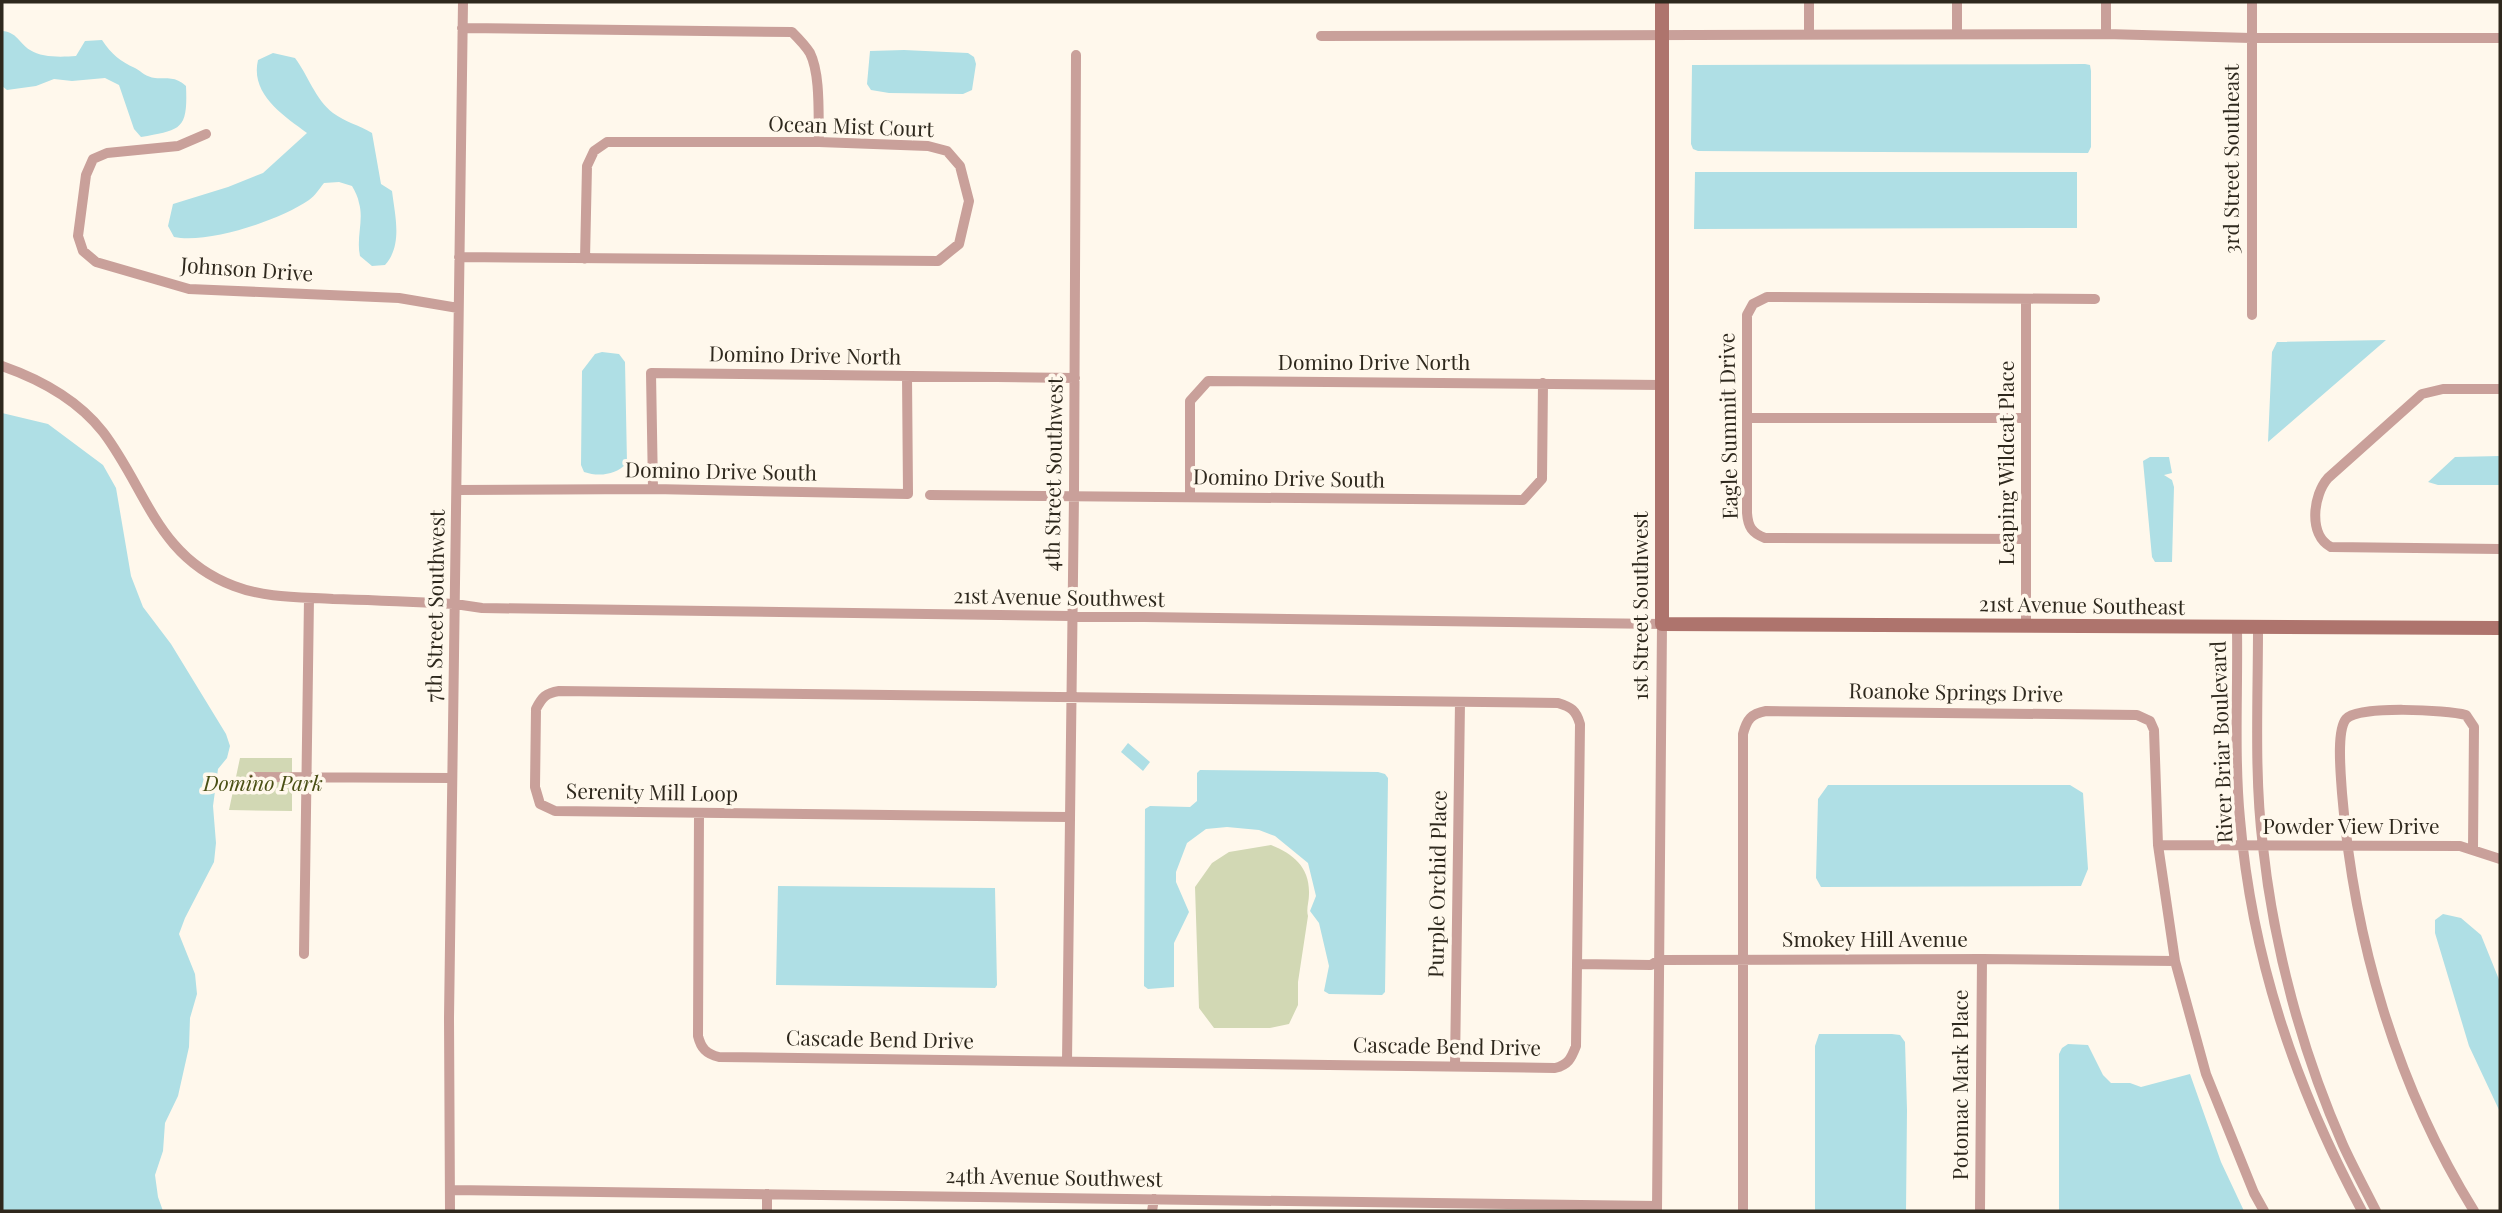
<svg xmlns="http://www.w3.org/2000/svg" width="2502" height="1213" viewBox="0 0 2502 1213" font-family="'Playfair Display',serif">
<rect width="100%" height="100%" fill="#fff8ec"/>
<path fill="#d2d8b4" d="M240,758H292V811L229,810Z
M1271,845C1294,854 1310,868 1309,894C1309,902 1306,909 1308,916L1298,982V1005L1289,1024L1270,1028H1214L1199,1008L1195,887L1212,863L1229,852Z"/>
<path fill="#afdfe5" d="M2,31C17,32 19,43 30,50C42,58 62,57 76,56L85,41L102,40C112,55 120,61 135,68C142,72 146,77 155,78C168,79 175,76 186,86C188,130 181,130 141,137L134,129L119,85L105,78L72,81L54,79L36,86L7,90L2,86Z
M904,50L968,53L974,57L976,64L972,90L963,94L889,93L871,90L867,84L870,51Z
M273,53L295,58C308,75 315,99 333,113C345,122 359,125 372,133L381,184L392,191C395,216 403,245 385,265L372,266L360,256C356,238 364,220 359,203C358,197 355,191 352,186L339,182L324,183C319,189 315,196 309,200C280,220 209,244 174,237L168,226L173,204L228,187L263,173L307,133C283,115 250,94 258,60Z
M2085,64L2090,65L2091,71V147L2088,153L1698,151L1693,149L1691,144L1692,65Z
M1695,172H2077V228L1694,229Z
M2386,340L2268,442L2272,352L2277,342Z
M602,352L619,354L625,362L627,463C616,475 599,477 584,472L581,465L582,371L595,354Z
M2,413L48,424L103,465L116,488L131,576L143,607L171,644L226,734L230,746L227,758L218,769L213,806L216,843L214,862L185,918L179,934L195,974L197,994L190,1018L189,1047L178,1096L165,1123L163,1151L155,1175L158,1197L163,1211H2Z
M2500,456V485H2438L2428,482L2455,457Z
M2150,457H2169L2172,473L2164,475L2172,480L2174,487L2172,562H2155L2152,557L2143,461Z
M1128,743L1150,762L1143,771L1121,752Z
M1200,770L1378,772L1385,774L1388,778L1385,992L1382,995L1329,994L1324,991L1329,966L1319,923L1310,911L1316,896L1308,863L1275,836L1259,830L1227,827L1206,829L1187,843L1176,872V882L1189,912L1174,943V987L1148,989L1144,986L1145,809L1150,806L1190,807L1197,801V773Z
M1828,785H2070L2083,793L2088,869L2081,886L1821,887L1816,878L1818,799Z
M778,886L995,888L997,985L995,988L776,985Z
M2443,914L2461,918L2481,935L2500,982V1112L2469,1046L2435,933V920Z
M1819,1034H1892L1900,1035L1905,1042L1907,1110L1906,1211H1815V1046Z
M2068,1044L2088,1045L2103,1075L2111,1083H2130L2141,1087L2190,1074L2221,1162L2244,1211H2059V1054L2062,1048Z"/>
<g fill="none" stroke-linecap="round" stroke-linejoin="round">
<path stroke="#c9a09a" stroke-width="10" d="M1809,2V34
M1957,2V34
M2252,2V315
M462,28L792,32C799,39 805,45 810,53C821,75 818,118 819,142
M2106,34V2
M1321,36L2106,34L2251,38H2500
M206,134L178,146L107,153L93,159L86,175L78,236L83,251L96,262L189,289L399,298L458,308
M459,257L938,261L959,244L969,201L960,166L947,151L928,146L819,142H607L594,151L587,166L585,259
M2026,299V626
M2,366C39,379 78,400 103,432C147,490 157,557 234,586C265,598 299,597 333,599C374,600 414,602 455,604L482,608L1662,624L1657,1211
M2500,389H2443L2422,394L2328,478C2313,495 2308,535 2331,547L2500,549
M1747,418H2026
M653,489L651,373L1075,378
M457,490L653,489L908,494L907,376
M930,495L1523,500L1542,479L1543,383
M1190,497V401L1208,381L1662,385
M2026,539L1765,538C1752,533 1748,527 1747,513V315L1753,304L1767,297L2095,299
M2237,629C2238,692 2234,756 2240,819C2252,960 2296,1088 2362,1211
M2258,629C2258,701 2254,775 2263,847C2274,948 2302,1052 2343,1145C2353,1167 2365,1189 2376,1211
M254,777L452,778
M699,813L698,1036C701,1048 706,1054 719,1057L1555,1068C1568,1065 1571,1059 1576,1046L1580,724C1576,710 1571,707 1558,703L559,691C546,693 542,697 536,709L535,787L540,804L555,811L1069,817
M2158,845L2460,846L2500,859
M2473,849L2474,727L2466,715C2447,710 2358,705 2346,719C2336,731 2341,777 2342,793C2354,940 2396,1085 2474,1211
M304,954L309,598
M1577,964L1651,965L1659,960L1982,959L2175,961
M1067,1062L1074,495L1076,55
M1455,1066L1460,702
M450,1190L1657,1206
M450,1211L449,1018L463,2
M767,1211V1194
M1152,1211L1154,1199
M1743,1211V734C1747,719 1751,714 1766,711L2137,715L2150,721L2154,730L2158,845L2175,961L2206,1074L2254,1193L2264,1211
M1980,1211L1982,959"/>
<path stroke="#ae746d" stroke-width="14" d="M1662,2V624L2500,628"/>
</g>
<g text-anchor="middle" stroke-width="7" stroke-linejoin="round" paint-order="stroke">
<g font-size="21" fill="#2e281d" stroke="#fff8ec">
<text transform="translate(851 127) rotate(2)" y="7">Ocean Mist Court</text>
<text transform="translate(2232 159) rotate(-90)" y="7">3rd Street Southeast</text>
<text transform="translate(247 270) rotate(4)" y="7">Johnson Drive</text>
<text transform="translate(805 356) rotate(1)" y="7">Domino Drive North</text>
<text x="1374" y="370">Domino Drive North</text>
<text transform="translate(1729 426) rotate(-91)" y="7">Eagle Summit Drive</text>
<text transform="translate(2007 463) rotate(-90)" y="7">Leaping Wildcat Place</text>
<text transform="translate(721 472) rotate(1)" y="7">Domino Drive South</text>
<text transform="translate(1054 474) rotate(-89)" y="7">4th Street Southwest</text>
<text transform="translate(1289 479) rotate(1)" y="7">Domino Drive South</text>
<text transform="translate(1059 598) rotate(1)" y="7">21st Avenue Southwest</text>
<text transform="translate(436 606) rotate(-89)" y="7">7th Street Southwest</text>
<text transform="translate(1641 606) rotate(-90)" y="7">1st Street Southwest</text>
<text transform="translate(2082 606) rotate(1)" y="7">21st Avenue Southeast</text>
<text transform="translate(1956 693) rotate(1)" y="7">Roanoke Springs Drive</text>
<text transform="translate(2222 742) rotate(-92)" y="7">River Briar Boulevard</text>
<text transform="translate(652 793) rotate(1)" y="7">Serenity Mill Loop</text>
<text x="2351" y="834">Powder View Drive</text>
<text transform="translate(1438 884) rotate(-89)" y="7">Purple Orchid Place</text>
<text x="1875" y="947">Smokey Hill Avenue</text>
<text transform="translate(880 1040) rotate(1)" y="7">Cascade Bend Drive</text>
<text transform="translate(1447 1047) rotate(1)" y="7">Cascade Bend Drive</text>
<text transform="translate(1961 1085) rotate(-90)" y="7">Potomac Mark Place</text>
<text transform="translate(1054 1178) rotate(1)" y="7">24th Avenue Southwest</text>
</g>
<g font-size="21" font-style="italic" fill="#494f14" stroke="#fff8ec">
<text x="263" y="791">Domino Park</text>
</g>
</g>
<rect width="2502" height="1213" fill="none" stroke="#2e281d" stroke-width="7"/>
</svg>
